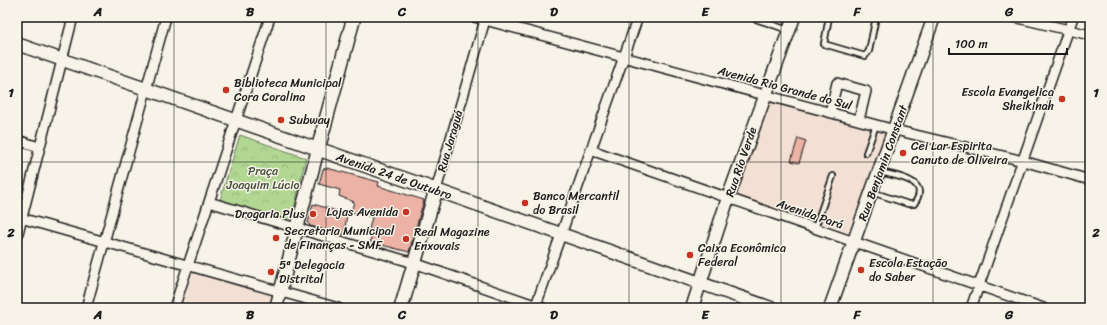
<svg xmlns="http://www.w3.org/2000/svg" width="1107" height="325" viewBox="0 0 1107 325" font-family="Sriracha,sans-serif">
<defs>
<pattern id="forest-crowns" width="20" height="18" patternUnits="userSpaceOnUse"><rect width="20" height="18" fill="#b1d792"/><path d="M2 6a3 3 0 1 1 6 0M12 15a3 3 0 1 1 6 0" fill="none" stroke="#98b87d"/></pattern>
</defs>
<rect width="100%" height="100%" fill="#f7f3e8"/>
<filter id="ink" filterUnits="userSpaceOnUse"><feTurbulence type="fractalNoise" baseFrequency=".025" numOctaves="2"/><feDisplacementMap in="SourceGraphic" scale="8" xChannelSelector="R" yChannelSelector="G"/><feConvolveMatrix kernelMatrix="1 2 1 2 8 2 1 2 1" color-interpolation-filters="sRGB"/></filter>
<g filter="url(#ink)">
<path fill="#f3e0d4" d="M767,102L889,135L850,233L736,195Z
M193,274L274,295L271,308H181Z"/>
<path fill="url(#forest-crowns)" stroke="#667a57" d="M240,135L306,158L291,222L220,200Z"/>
<path fill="#ebb2a5" stroke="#1c1c1c" d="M798,138L806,141L799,163L791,161Z
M327,168L379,182L378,186L424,200L409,252L370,242L373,230L369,229L372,217L351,212L354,202L339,196L340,190L319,184L323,169Z
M313,204L347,214L344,235L310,226L308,223Z"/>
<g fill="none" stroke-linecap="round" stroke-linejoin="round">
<defs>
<path id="service" d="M750,17L788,30
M829,17L824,44L865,56L869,51L876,17
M866,153L876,125
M872,192L908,204H914C932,180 896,176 880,172
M815,228L833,176"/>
<path id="minor" d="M474,17L895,130L1023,161L1090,180
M1014,17L1090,35
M830,112L837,83L866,91L859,120
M17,140L39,147
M591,150L1043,308
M436,190L485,20
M209,202L414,263L543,308
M17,217L338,308
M17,237L73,17
M86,308L166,17
M174,308L270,17
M535,308L638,17
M971,308L1073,17"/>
<path id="tertiary" d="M17,44L318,149L276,308
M436,190L771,308
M692,308L728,198L794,17
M830,308L934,17"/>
<path id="secondary" d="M354,17L318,149L436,190L401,308"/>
</defs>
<use href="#service" stroke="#1c1c1c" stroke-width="8"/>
<use href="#minor" stroke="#1c1c1c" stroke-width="12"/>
<use href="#tertiary" stroke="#1c1c1c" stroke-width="15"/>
<use href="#secondary" stroke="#1c1c1c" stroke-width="16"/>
<use href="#service" stroke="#f7f3e8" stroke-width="4.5"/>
<use href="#minor" stroke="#f7f3e8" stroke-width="9"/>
<use href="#tertiary" stroke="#f7f3e8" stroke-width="12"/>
<use href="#secondary" stroke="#f7f3e8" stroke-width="13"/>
</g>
</g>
<path fill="none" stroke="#1c1c1c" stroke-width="1" stroke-opacity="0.55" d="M174,17V308M326,17V308M478,17V308M629,17V308M781,17V308M933,17V308M17,162H1090"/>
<g fill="#c8321e" stroke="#f7f3e8" stroke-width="1.5">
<circle cx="226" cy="90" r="4"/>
<circle cx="1062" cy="99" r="4"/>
<circle cx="281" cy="120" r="4"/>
<circle cx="903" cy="153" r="4"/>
<circle cx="525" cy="203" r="4"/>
<circle cx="406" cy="212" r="4"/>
<circle cx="313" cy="214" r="4"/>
<circle cx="276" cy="238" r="4"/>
<circle cx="406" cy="239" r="4"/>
<circle cx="690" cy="255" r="4"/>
<circle cx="861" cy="270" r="4"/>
<circle cx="271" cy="272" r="4"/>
</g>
<g text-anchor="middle" stroke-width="3" stroke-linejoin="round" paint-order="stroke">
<g font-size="12" fill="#1c1c1c" stroke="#f7f3e8" text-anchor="start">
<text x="234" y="87">Biblioteca Municipal<tspan x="234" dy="14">Cora Coralina</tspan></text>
<text x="1054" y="96" text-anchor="end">Escola Evangelica<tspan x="1054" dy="14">Sheikinah</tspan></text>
<text x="289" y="124">Subway</text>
<text x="911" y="150">Cei Lar Espirita<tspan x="911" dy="14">Canuto de Oliveira</tspan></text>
<text x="533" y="200">Banco Mercantil<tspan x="533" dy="14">do Brasil</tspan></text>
<text x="398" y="216" text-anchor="end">Lojas Avenida</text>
<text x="305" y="218" text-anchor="end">Drogaria Plus</text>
<text x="284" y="235">Secretaria Municipal<tspan x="284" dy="14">de Finanças - SMF</tspan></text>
<text x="414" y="236">Real Magazine<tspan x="414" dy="14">Enxovais</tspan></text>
<text x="698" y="252">Caixa Econômica<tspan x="698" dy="14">Federal</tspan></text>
<text x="869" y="267">Escola Estação<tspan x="869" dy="14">do Saber</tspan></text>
<text x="279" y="269">5ª Delegacia<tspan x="279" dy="14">Distrital</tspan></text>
</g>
<g font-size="12" fill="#1c1c1c" stroke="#f7f3e8">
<text transform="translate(785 88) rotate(15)" y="4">Avenida Rio Grande do Sul</text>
<text transform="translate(450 141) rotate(-74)" y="4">Rua Jaraguá</text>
<text transform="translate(741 162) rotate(-71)" y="4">Rua Rio Verde</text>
<text transform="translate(883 163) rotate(-70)" y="4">Rua Benjamin Constant</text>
<text transform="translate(394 176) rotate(19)" y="4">Avenida 24 de Outubro</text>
<text transform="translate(810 214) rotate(19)" y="4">Avenida Pará</text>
</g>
<g font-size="12" fill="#49543f" stroke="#f7f3e8">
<text x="263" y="175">Praça<tspan x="263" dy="14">Joaquim Lúcio</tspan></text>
</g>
</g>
<rect width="1107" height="325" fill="none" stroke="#f7f3e8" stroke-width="44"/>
<path d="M949 48v6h118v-6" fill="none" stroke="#1c1c1c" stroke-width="2"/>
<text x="955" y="48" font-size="12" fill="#1c1c1c" stroke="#f7f3e8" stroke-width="3" paint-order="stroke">100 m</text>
<rect x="22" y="22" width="1063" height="281" fill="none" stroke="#1c1c1c" stroke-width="1.5"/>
<g font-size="13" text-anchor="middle" font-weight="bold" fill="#1c1c1c">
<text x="98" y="16">A</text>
<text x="250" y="16">B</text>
<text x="402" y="16">C</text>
<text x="554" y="16">D</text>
<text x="705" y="16">E</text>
<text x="857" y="16">F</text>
<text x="1009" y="16">G</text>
<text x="11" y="97">1</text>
<text x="1096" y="97">1</text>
<text x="11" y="237">2</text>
<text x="1096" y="237">2</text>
<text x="98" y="319">A</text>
<text x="250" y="319">B</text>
<text x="402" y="319">C</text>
<text x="554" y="319">D</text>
<text x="705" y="319">E</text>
<text x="857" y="319">F</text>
<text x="1009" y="319">G</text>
</g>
</svg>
